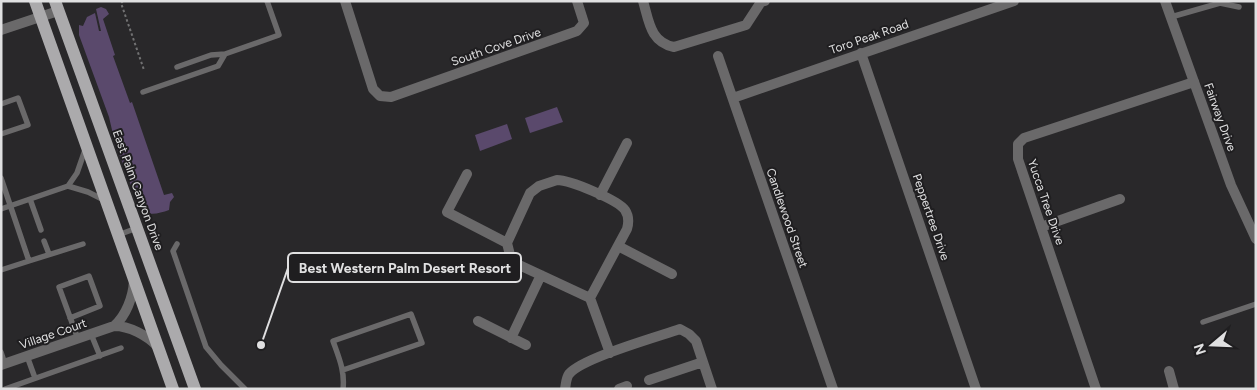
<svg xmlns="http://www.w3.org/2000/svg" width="1257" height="390" viewBox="0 0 1257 390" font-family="Figtree,sans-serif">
<rect width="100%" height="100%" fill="#29282a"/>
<path fill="#5a496c" d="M101,7L106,9L109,14L103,19L115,55L113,56L130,103L132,102L164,195L172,193L174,197L170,202L169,210C157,214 145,218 138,204L115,143L109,117L79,35V25L83,26L87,17L95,13L99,31H101L96,9Z
M557,107L563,122L530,133L525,118Z
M507,124L512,139L480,151L475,135Z"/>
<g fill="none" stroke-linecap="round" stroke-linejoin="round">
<path stroke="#727273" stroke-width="2" stroke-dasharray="2.5 2.5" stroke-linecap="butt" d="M123,1L121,3L144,70"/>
<path stroke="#6a696a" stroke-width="5.5" d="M1171,17L1220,3L1239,7
M177,67L211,55L225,54
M143,92L218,66L225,54L279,35L267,1
M1,104L18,98L28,125L1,134
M1,178L29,261L1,270
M68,186L77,173L85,150
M30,199L41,230
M1,209L68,186L88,192L104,200
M118,235L137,228
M44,241L49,254
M177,244L173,251L206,347L221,365L245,389
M29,261L83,244
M70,318L100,306L89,276L59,287L78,339
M1203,322L1256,304
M91,334L100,356
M1,352L5,364
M27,356L35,378
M343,370L422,343L411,314L333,341C339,358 345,371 343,389
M5,389L121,348"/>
<path stroke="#6a696a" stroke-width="10" d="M345,1L373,89L380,96L391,97L577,31L584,23L577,1
M643,1C649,21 650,42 674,47L746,25L761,2L765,1
M1,30L58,11
M861,53L976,389
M718,56L833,389
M733,98L1014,1
M467,174L447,212L507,243
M557,180C570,180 618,200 625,210C629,216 629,222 627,229L590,298L517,264L510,255L507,243L530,193L539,186Z
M600,195L627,143
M1041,227L1120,199
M618,246L672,274
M590,298L610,353
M478,321L526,345
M114,326C126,316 133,297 134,281
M511,338L541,275
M1,365L114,326C129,326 147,335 158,347
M1169,371L1174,389
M649,380L703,362
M565,389C566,384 566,378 569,374C582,358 657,337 680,329L689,334L696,341L712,389
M619,389L627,386
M1096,389L1018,159V144L1024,138L1194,82"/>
<path stroke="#6a696a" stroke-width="10" d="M1165,1L1231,185L1256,239"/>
<path stroke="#abaaac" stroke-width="12" d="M35,1L173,389
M55,1L195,389"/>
</g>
<g text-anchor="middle" stroke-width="4" stroke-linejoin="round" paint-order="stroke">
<g font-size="12" fill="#e0e0e1" stroke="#1f1e20">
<text transform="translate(869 37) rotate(-19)" y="4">Toro Peak Road</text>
<text transform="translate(496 47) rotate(-19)" y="4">South Cove Drive</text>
<text transform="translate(1220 117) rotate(70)" y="4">Fairway Drive</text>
<text transform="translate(138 190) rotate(70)" y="4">East Palm Canyon Drive</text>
<text transform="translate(1046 202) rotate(71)" y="4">Yucca Tree Drive</text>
<text transform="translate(931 217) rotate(71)" y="4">Peppertree Drive</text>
<text transform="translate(787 218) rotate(71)" y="4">Candlewood Street</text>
<text transform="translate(53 334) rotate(-19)" y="4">Village Court</text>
</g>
</g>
<path fill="none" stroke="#e0e0e1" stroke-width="2" d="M261 345L288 268"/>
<circle fill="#e0e0e1" stroke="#1f1e20" stroke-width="2" cx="261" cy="345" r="5"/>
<rect fill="#1f1e20" stroke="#e0e0e1" stroke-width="2" x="288" y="253" width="233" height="29" rx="5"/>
<g font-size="14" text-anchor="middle" font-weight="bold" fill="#e0e0e1">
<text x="405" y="273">Best Western Palm Desert Resort</text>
</g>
<rect width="1257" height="390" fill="none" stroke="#e0e0e1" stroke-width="5"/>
<g transform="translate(1212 345) rotate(251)" stroke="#1f1e20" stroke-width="4" paint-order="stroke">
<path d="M0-4L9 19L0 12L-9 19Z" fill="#e0e0e1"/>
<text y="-8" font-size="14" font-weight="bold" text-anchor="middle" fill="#e0e0e1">N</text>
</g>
</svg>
